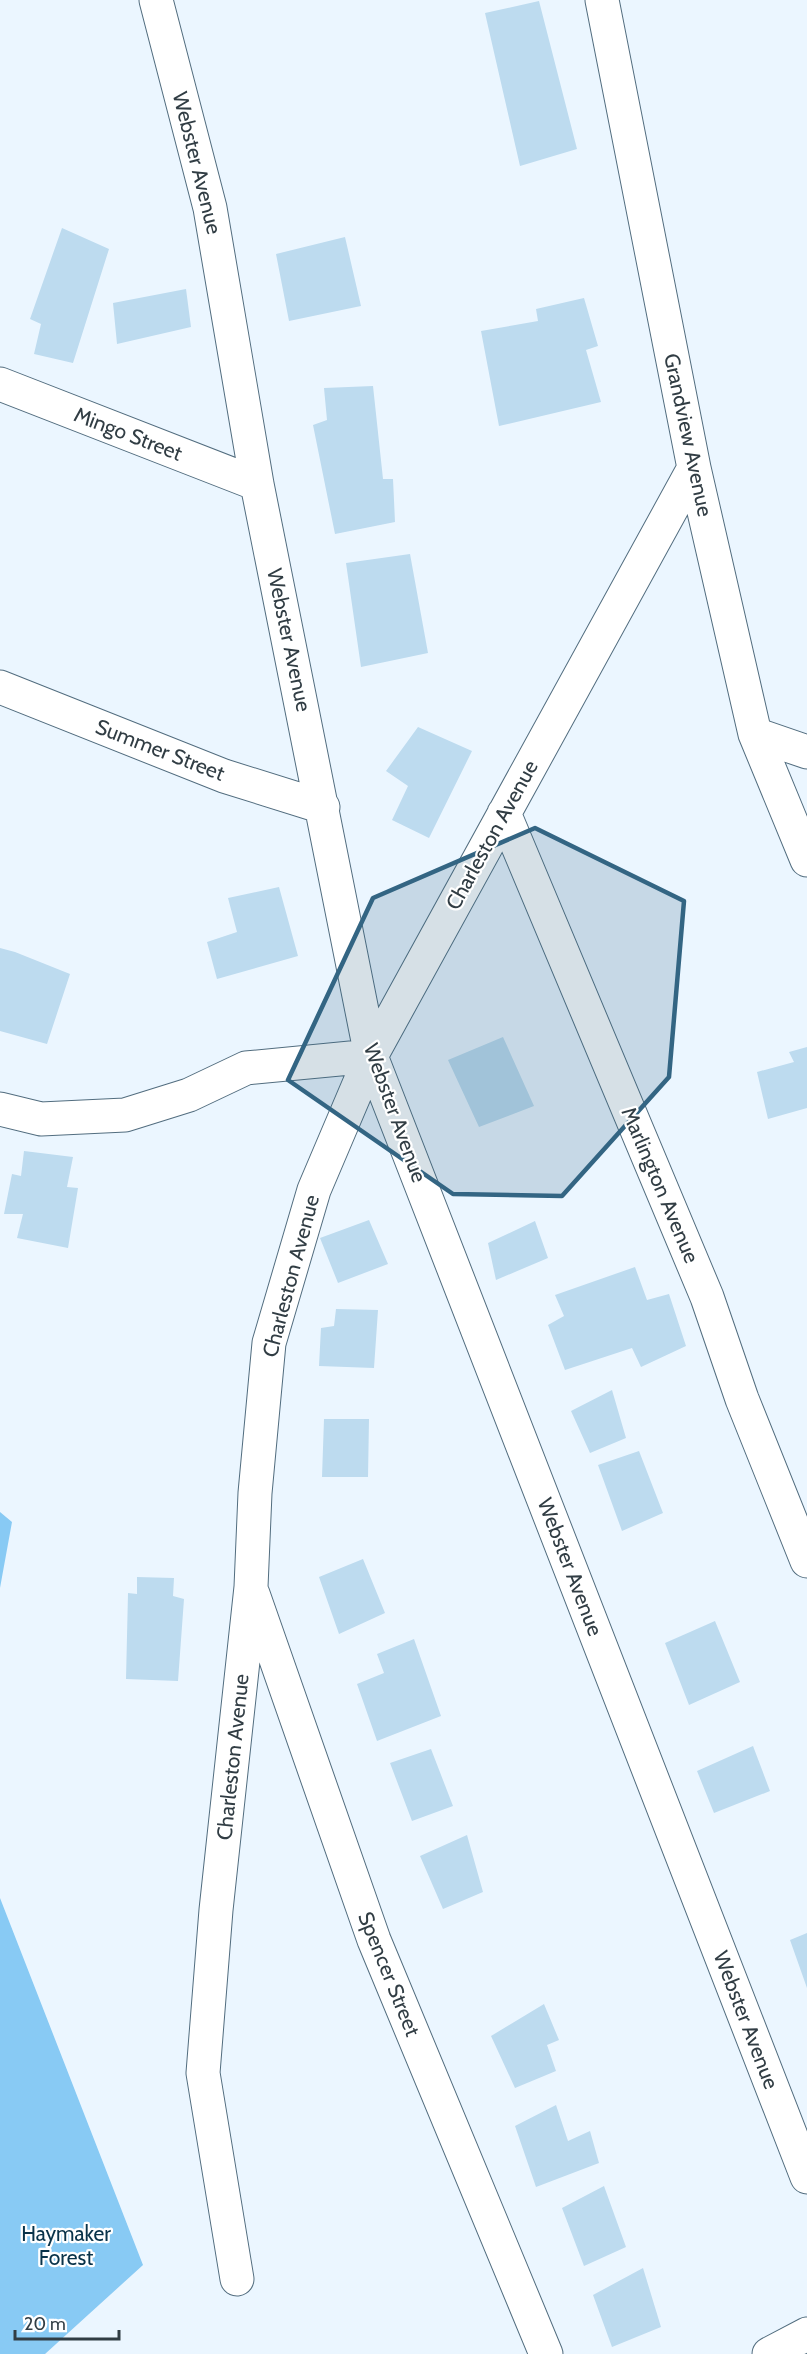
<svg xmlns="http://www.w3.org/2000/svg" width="807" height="2354" viewBox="0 0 807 2354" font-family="Cabin,sans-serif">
<rect width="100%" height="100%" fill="#ebf6ff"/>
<path fill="#88caf4" d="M0,1512L12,1522L0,1588Z
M0,1898L143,2265L45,2354H0Z"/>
<path fill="#bddbef" d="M539,1L577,149L520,166L485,13Z
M62,228L109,249L73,363L34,354L41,324L30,319Z
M345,237L361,306L289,321L276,254Z
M186,289L191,327L117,344L113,303Z
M584,298L598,346L586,350L601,402L499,426L481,331L538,321L536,309Z
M373,386L383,479H393L395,522L335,534L313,425L327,420L324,388Z
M410,554L428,653L361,667L346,563Z
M418,727L472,751L429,838L392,820L408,786L386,771Z
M279,887L298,956L217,979L207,942L237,932L228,898Z
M0,948L15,952L70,974L47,1044L0,1031Z
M503,1037L534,1106L479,1127L448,1060Z
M807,1047V1108L768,1119L757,1072L794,1062L789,1052Z
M24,1151L73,1157L67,1187L78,1188L68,1248L17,1238L23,1214H4L12,1174L21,1176Z
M369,1220L388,1264L338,1283L320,1238Z
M535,1221L548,1258L496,1280L488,1243Z
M635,1267L647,1300L669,1294L686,1346L641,1367L632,1348L565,1370L548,1325L564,1316L555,1295Z
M336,1309L378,1310L374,1368L319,1366L321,1328L334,1326Z
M612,1390L626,1438L590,1453L571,1411Z
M324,1419H369L368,1477H322Z
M639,1451L663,1513L622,1531L598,1465Z
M363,1559L385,1613L339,1634L319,1577Z
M137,1577L174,1578L173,1596L184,1599L178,1681L126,1679L128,1593L137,1594Z
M715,1621L740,1682L689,1705L665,1643Z
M414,1639L441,1716L377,1741L357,1684L384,1673L377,1654Z
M753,1746L770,1791L714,1813L697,1771Z
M431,1749L453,1806L412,1821L390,1763Z
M467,1835L483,1892L443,1909L420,1856Z
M807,1933V1988L790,1940Z
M544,2004L559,2040L547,2045L556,2071L515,2088L491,2036Z
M556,2105L568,2141L590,2131L599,2163L536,2187L515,2126Z
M604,2186L626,2247L584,2266L562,2208Z
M643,2268L661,2327L612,2347L593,2295Z"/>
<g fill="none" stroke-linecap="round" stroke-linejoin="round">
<defs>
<path id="street" d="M156,0L210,208L257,484L371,1056L807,2177
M602,0L694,468L755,734L807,860
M0,384L257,484
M0,687L224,776L323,807
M755,734L807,752
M504,813L707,1297L742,1399L807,1561
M0,1109L41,1119L125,1115L189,1095L246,1068L371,1056
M253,1594L374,1940L546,2354
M237,2279L203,2073L216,1910L251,1587L255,1493L269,1343L314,1190L371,1056L694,468
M769,2354L807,2334"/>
</defs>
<use href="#street" stroke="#526d7f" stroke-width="35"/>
<use href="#street" stroke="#fff" stroke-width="33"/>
</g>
<path fill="#336583" fill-opacity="0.2" stroke="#336583" stroke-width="4.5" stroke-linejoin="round" d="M535,828L684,901L669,1077L562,1196L453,1194L288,1080L373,898Z"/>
<g text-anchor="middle" stroke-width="4.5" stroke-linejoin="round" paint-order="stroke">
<g font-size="21" fill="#313d44" stroke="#fff">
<text transform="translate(197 163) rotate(76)" y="7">Webster Avenue</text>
<text transform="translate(128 434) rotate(21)" y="7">Mingo Street</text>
<text transform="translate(688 435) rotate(78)" y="7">Grandview Avenue</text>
<text transform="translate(289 640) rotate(78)" y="7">Webster Avenue</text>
<text transform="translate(160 750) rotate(21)" y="7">Summer Street</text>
<text transform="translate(492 835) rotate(-61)" y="7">Charleston Avenue</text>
<text transform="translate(395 1113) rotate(70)" y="7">Webster Avenue</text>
<text transform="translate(660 1185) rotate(67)" y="7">Marlington Avenue</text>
<text transform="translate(291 1276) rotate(-75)" y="7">Charleston Avenue</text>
<text transform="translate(570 1567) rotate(69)" y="7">Webster Avenue</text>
<text transform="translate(233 1757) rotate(-84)" y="7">Charleston Avenue</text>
<text transform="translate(389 1974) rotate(68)" y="7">Spencer Street</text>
<text transform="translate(746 2020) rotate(69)" y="7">Webster Avenue</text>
</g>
<g font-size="21" fill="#09334a" stroke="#fff">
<text x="66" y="2241">Haymaker<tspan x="66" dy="24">Forest</tspan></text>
</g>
</g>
<path d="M15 2330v9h104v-9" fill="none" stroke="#313d44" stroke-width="3"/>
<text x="24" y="2330" font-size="18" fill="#313d44" stroke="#ffffff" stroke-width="4.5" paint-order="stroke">20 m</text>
</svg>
